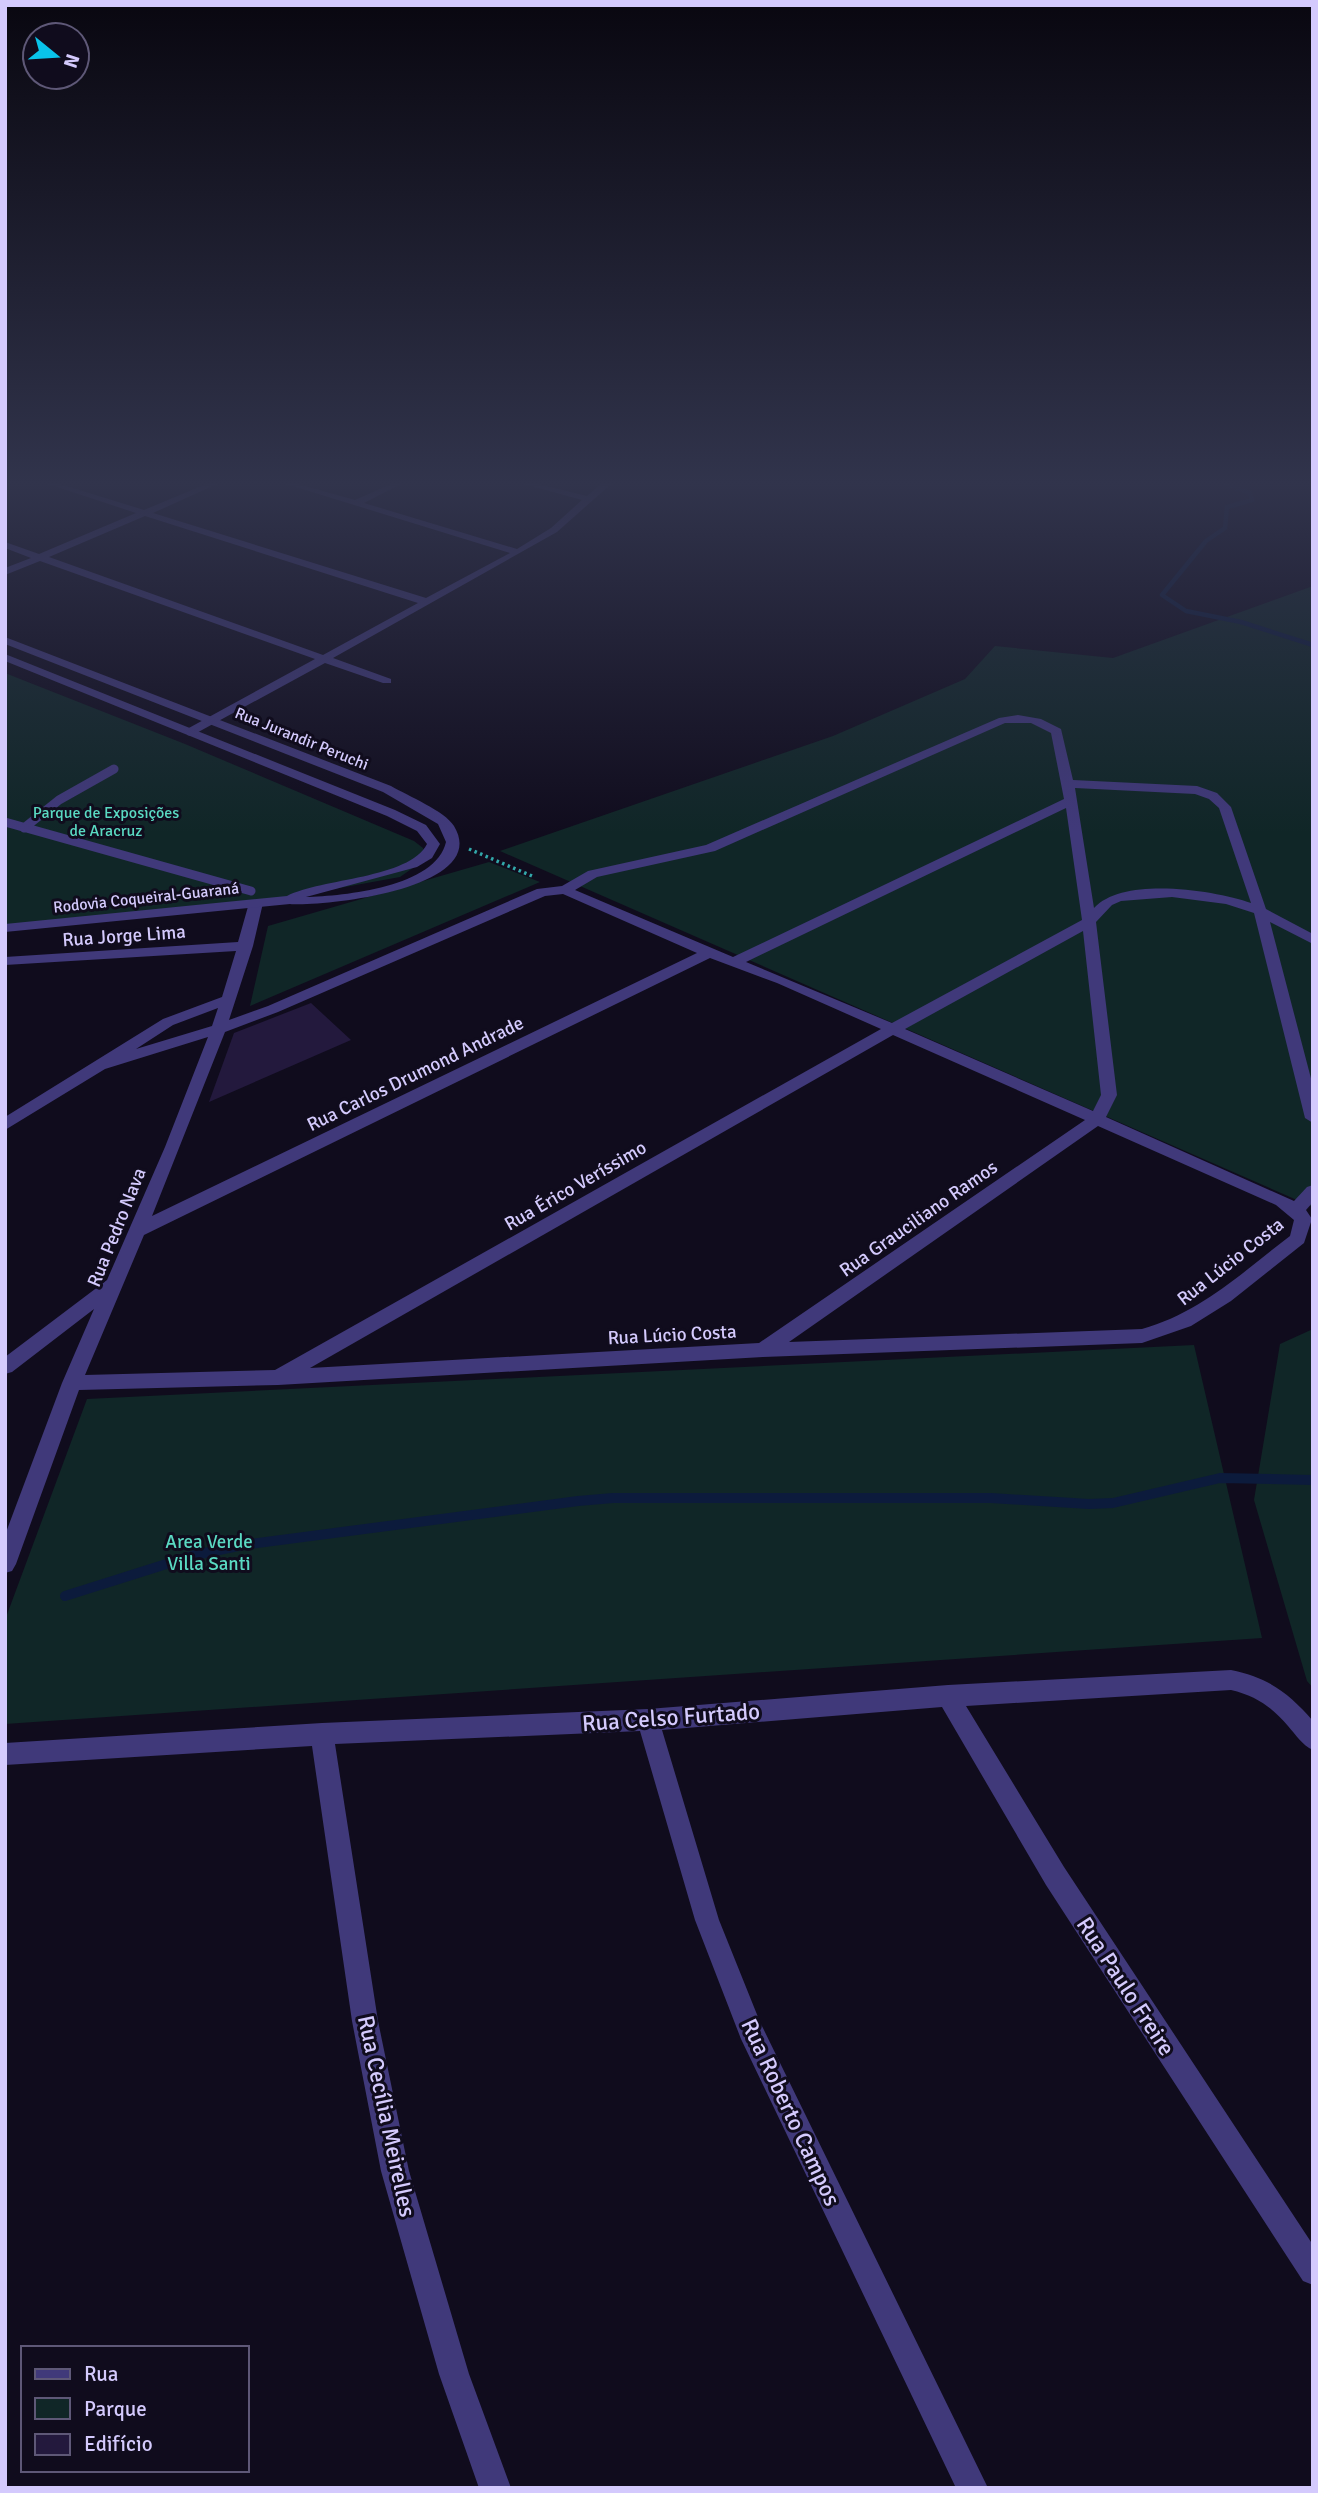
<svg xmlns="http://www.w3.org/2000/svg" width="1318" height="2493" viewBox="0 0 1318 2493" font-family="Signika,sans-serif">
<rect width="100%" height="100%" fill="#100c1d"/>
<path fill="#102627" d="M1313,586V1207L500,851L833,736L965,679L995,646L1113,658Z
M5,673L185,744L414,841L423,848L425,855L420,863L400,877L268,901L5,928Z
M489,862L540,882L250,1006L268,926Z
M1313,1329V1688L1307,1681L1254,1500L1280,1344Z
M1194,1345L1262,1638L5,1724V1620L87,1399Z"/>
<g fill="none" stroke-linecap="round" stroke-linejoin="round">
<path stroke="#0c1b3c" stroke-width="4.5" d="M1225,484L1250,493L1252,500L1227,507L1225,528L1206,541L1162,595L1186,611L1241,622L1313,645"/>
<path stroke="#0c1b3c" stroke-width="10" d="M65,1596L195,1555L243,1545L578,1501L613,1498H991L1089,1504L1113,1503L1220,1478L1313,1480"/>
</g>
<path fill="#23193d" d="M311,1003L351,1040L209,1102L234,1033Z"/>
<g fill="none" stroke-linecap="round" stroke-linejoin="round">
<path stroke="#32a8aa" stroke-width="3.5" stroke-dasharray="2.5 3.5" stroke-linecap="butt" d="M469,849L532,876"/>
<path stroke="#40397a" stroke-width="9" d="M5,822L251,891
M24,828L59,800L114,769"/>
<path fill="#40397a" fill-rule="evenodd" d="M48,484H60L144,510L206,484H217L153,513L426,598L510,553L286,484H298L355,500L391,484H401L364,503L517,549L551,528L582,500L524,484H538L587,496L601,484H611L557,532L333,658L391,679V683H383L325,663L191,736L187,735V729L315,659L40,561L5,575V568L31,558L5,548V542L39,554L136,513ZM145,516L418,603L323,655L49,557Z
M1018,715L1041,719L1061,729L1073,780L1197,786L1217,793L1231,807L1266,909L1313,934V944L1270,922L1313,1086V1123L1305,1118L1254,913L1226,904L1172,897L1121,901L1112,905L1096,922L1117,1095L1106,1117L1294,1201L1307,1187L1313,1185V1202L1306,1210L1312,1219L1304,1243L1231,1301L1191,1326L1142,1343L763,1357L278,1385L79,1390L16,1564L12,1571L5,1573V1535L62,1383L94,1309L12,1372L5,1374V1357L107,1280L165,1147L208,1037L105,1069L5,1130V1117L163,1019L222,997L236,951L5,965V957L238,942L249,903L251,900H261L263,903L253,946L229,1020L268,1006L537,889L562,886L588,871L706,845L999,718ZM1005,723H1031L1051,733L1064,799L733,957L575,890L597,877L715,851ZM1075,788L1195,794L1209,799L1219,808L1251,903C1214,890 1123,876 1094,908ZM1066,808L1082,920L892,1023L746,962ZM563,894L697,953L152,1216L225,1032L278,1012L545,896ZM1083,931L1101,1095L1093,1111L905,1029ZM710,958L777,983L881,1029L275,1370L85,1375L144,1235ZM218,1008L212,1026L136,1049L173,1025ZM893,1035L1085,1120L759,1343L310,1368ZM1098,1126L1276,1205L1294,1220L1290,1236C1244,1271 1200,1313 1142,1329L789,1342Z
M1231,1670C1267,1677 1289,1693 1313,1721V1750C1302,1745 1296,1735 1288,1726C1272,1707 1256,1696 1231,1690L966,1706L1064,1867L1313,2245V2285L1303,2281L1046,1885L942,1707L662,1730L719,1920L760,2022L988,2488H956L741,2039L695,1920L640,1731L335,1744L378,2021L409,2171L469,2374L511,2488H479L439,2374L381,2171L352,2021L312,1746L5,1765V1743L322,1723L648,1709L948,1685Z"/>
<path fill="#40397a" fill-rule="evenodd" d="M5,637L391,786C408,796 445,811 454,826C492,889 323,907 290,904L5,932V924L287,896C322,878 409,879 427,844L417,831L387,816L5,661V654L395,810L426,825L440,844L432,858L417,867L306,897C344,896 436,887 446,842L438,824L383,792L5,644Z"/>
</g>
<linearGradient id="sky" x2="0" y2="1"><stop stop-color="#090710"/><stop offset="0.58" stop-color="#31344c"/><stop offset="1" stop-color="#31344c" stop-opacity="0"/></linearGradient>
<rect width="1318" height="833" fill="url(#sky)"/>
<g text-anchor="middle" stroke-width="6" stroke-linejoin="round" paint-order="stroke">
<g font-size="16" fill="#d4cafd" stroke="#100c1d">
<text transform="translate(302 738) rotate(22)" y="6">Rua Jurandir Peruchi</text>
<text transform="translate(146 897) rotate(-6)" y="6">Rodovia Coqueiral-Guaraná</text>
</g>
<g font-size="16" fill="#5ad9c2" stroke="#100c1d">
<text x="106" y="818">Parque de Exposições<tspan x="106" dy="18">de Aracruz</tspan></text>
</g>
<g font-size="19" fill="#d4cafd" stroke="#100c1d">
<text transform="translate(124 935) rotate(-4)" y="7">Rua Jorge Lima</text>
<text transform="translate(415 1073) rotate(-26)" y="7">Rua Carlos Drumond Andrade</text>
<text transform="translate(575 1185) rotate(-30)" y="7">Rua Érico Veríssimo</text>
<text transform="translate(918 1218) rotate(-35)" y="7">Rua Grauciliano Ramos</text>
<text transform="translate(116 1227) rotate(-68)" y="7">Rua Pedro Nava</text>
<text transform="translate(1230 1261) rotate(-38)" y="7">Rua Lúcio Costa</text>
<text transform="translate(672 1334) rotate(-3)" y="7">Rua Lúcio Costa</text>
</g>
<g font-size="19" fill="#5ad9c2" stroke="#100c1d">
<text x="209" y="1548">Area Verde<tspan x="209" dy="22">Villa Santi</tspan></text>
</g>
<g font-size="23" fill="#d4cafd" stroke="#100c1d">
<text transform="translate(671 1717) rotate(-4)" y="8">Rua Celso Furtado</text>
<text transform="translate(1126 1986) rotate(57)" y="8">Rua Paulo Freire</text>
<text transform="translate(791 2112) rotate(65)" y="8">Rua Roberto Campos</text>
<text transform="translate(387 2116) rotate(78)" y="8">Rua Cecília Meirelles</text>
</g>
</g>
<rect width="1318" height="2493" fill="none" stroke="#d4cafd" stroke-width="14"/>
<rect x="21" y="2346" width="228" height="126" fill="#100c1d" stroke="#5e5877" stroke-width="2"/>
<rect x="35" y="2369" width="35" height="10" fill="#40397a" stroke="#5e5877" stroke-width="2"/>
<text x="84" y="2381" font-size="21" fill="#d4cafd">Rua</text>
<rect x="35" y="2398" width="35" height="21" fill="#102627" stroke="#5e5877" stroke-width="2"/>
<text x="84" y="2416" font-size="21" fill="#d4cafd">Parque</text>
<rect x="35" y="2434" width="35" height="21" fill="#23193d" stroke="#5e5877" stroke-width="2"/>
<text x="84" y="2451" font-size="21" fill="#d4cafd">Edifício</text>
<g transform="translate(56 56) rotate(108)"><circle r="33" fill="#100c1d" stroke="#5e5877" stroke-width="2"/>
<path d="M0-5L12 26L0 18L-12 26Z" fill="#09c3ea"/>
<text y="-10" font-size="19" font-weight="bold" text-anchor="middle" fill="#d4cafd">N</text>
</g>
</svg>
